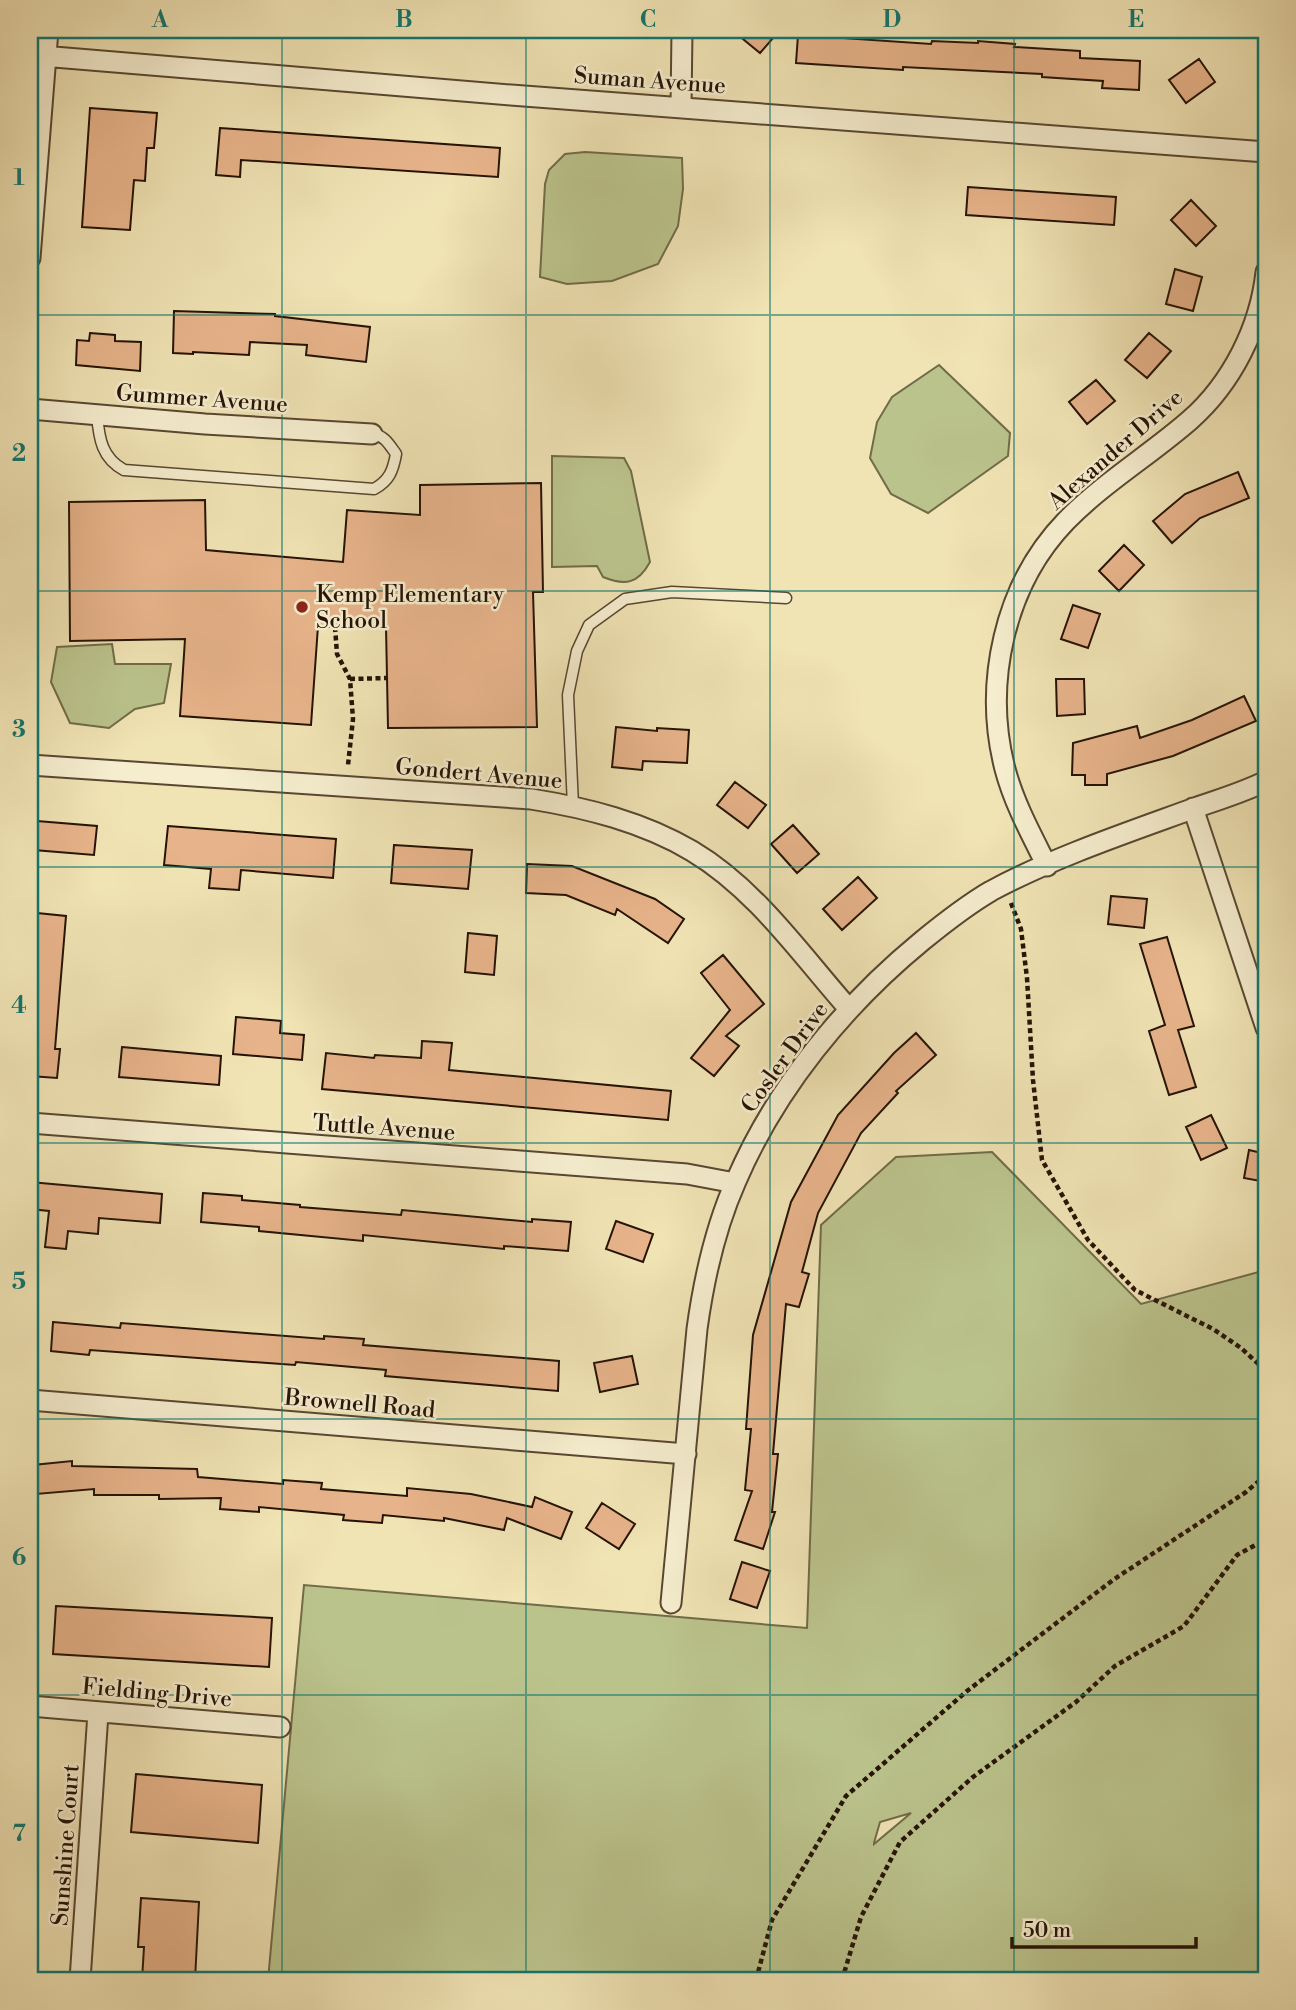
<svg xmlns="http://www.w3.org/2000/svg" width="1296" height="2010" viewBox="0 0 1296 2010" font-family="'Libre Bodoni',serif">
<rect width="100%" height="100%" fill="#f0e3b4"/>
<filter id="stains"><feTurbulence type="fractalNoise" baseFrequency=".00286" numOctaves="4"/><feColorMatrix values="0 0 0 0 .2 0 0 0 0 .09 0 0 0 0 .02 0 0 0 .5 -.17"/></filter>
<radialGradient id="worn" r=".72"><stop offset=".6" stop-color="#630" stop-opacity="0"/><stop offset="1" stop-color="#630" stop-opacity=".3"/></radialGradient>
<path fill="#bbc38c" stroke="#706b48" stroke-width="2" fill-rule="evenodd" d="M585,152L682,158L683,189L678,226L658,264L612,281L567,284L540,277L545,184L549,170L565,154Z
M939,365L1010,433L1008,456L928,513L891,494L870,458L877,422L892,397Z
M552,456L624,458L631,471L650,562C638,584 625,586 603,577L597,566L552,567Z
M112,644L115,664H171L164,703L135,709L109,728L70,723L51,682L57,647Z
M992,1152L1141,1304L1266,1270V1980H268L304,1585L807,1628L821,1225L896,1157ZM911,1813L874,1844V1843L880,1822Z"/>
<path fill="#e7b38a" stroke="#251305" stroke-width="2" d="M732,30H780L760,53Z
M798,35L931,44L932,41L978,43V41L1015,44L1014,47L1080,51V58L1140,61L1139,90L1102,88L1103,81L1042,77V74L903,67V70L796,63Z
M1199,59L1215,82L1186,103L1169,80Z
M90,108L157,113L154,148H147L145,181L134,180L130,230L82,227Z
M220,128L500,148L498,177L241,160L240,177L216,175Z
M968,187L1116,197L1114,225L966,215Z
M1191,200L1216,226L1196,246L1171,220Z
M1175,269L1202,277L1193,311L1166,304Z
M174,311L275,314V316L370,327L366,362L306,355L307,345L250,342L249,355L193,352V354L173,353Z
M90,333L115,335V341L141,342L140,371L76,365L77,340L89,341Z
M1149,333L1171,351L1147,378L1125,360Z
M1096,380L1115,401L1087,424L1069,402Z
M1238,472L1249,498L1200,518L1172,543L1153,521L1185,494Z
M541,483L543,592H533L537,727L388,728L386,627L346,624L345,628L318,626L311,725L180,716L185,639L70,641L69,502L205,500L206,550L343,562L347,510L420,515V485Z
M1124,545L1144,565L1119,591L1099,571Z
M1073,605L1100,614L1088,648L1061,639Z
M1056,679H1084L1085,714L1057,716Z
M1244,696L1256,721L1173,756L1107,774V785H1085V775H1072L1073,743L1137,726L1140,738L1192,720Z
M616,727L657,731V728L689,730L687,763L643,761L642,770L612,767Z
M735,782L766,805L748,828L717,805Z
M37,821L97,826L94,855L34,850Z
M793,825L819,854L797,873L771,844Z
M168,826L336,839L333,878L241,870L239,890L209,888L211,869L164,865Z
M394,845L472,850L468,889L391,883Z
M527,864L572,866L655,899L684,919L668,943L617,909L615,915L566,895L526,893Z
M858,877L877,898L842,930L823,909Z
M1111,896L1147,899L1144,928L1108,924Z
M37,913L66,916L55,1049H60L57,1078L30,1076V1009Z
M468,933L497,936L494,975L465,972Z
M1167,937L1194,1026L1178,1030L1196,1087L1169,1095L1149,1031L1165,1025L1140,944Z
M723,955L764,1004L726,1036L739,1046L714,1076L691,1058L730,1010L701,973Z
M236,1017L281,1021L280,1033L304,1035L302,1060L233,1054Z
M916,1033L936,1055L896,1091L898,1093L861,1133L818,1213L802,1272L809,1274L799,1307L786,1304L773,1454H778L772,1512H775L763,1549L735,1540L752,1491L745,1490L751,1429H746L753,1335L791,1202L838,1115L894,1053Z
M422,1041L452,1043L449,1070L671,1091L668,1120L322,1089L326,1053L374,1058L375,1055L421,1058Z
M122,1047L221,1056L219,1085L119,1077Z
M1211,1115L1227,1148L1201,1160L1186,1127Z
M1249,1150L1266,1154V1182L1244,1178Z
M30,1182L162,1194L160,1223L99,1218L98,1234L68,1231L66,1249L45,1247L49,1211L30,1209Z
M203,1193L242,1196V1200L300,1205V1207L401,1215L402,1210L532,1222V1219L571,1222L568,1251L504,1246V1249L363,1235V1241L259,1231V1227L201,1222Z
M616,1221L653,1234L643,1262L606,1249Z
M53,1322L120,1328L121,1323L324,1339V1336L364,1339L363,1345L559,1361L558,1391L385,1376L386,1370L296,1362L295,1365L90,1350L89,1355L51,1351Z
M632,1356L638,1384L600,1392L594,1363Z
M72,1461V1466L197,1469L198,1477L283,1484V1480L322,1483L321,1489L407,1496V1488L471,1494L532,1507L535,1497L572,1512L561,1539L507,1518L504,1530L444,1518V1521L383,1515L382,1523L343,1520L344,1515L259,1507V1512L220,1509L221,1498L159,1499V1495H94V1489L36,1494L33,1465Z
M602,1503L635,1524L619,1549L586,1528Z
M742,1562L770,1571L757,1608L730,1599Z
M56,1606L272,1618L269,1667L53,1654Z
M136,1774L262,1785L258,1843L131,1832Z
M141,1898L199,1902L195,1980H142L144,1947H138Z"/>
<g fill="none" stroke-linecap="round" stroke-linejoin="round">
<defs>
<path id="service" d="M97,415C99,439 102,458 124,470L374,489C389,481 393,471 396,454C389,444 384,435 372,434
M573,806L568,695L577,651L589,625L625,599L672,592L786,598"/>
<path id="minor" d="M30,55L511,95L1266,152
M681,107L682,30
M30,258L48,30
M30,409L205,424L372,434
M30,765L531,799C587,808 643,822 692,851C756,889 801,955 849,1009
M1193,808L1266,1028
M1047,866C1031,834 1014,803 1005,769C983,684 1004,585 1066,521C1103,483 1150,455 1190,420C1232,383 1260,327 1266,272
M30,1123L687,1174L735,1183
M30,1400L686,1454
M671,1603L697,1329C704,1278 715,1228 736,1181C776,1088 844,1005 922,941C944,923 967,905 991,891C1052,858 1126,833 1192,809C1217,800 1242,793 1266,781
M30,1706L280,1727
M80,1980L98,1713"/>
</defs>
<use href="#service" stroke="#584731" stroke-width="13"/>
<use href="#minor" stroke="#584731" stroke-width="23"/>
<path stroke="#251305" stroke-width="4.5" stroke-dasharray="5 3.5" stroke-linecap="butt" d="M335,627L337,654L350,679L353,719L348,765
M350,679L387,678
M1011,903L1021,929L1027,978L1033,1080L1042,1160L1088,1240L1135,1290L1213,1329L1241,1348L1266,1371
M756,1980L772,1920L846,1796L967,1691L1113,1580L1246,1492L1266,1475
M842,1980L861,1917L900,1842L973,1777L1076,1702L1115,1666L1184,1626L1237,1555L1261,1542L1266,1544"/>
<use href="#service" stroke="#f5edce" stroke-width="10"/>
<use href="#minor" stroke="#f5edce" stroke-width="19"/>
</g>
<path fill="none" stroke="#0f766e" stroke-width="2" stroke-opacity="0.55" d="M282,30V1980M526,30V1980M770,30V1980M1014,30V1980M30,315H1266M30,591H1266M30,867H1266M30,1143H1266M30,1419H1266M30,1695H1266"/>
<circle fill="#8f2418" stroke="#f5edce" stroke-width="2.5" cx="302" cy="607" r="7"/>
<g text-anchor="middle" stroke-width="5" stroke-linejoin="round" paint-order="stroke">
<g font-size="23" fill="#251305" stroke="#f5edce">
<text transform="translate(650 80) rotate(4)" y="8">Suman Avenue</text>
<text transform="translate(202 398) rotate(4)" y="8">Gummer Avenue</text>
<text transform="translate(1115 449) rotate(-41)" y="8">Alexander Drive</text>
<text transform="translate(479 773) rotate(5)" y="8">Gondert Avenue</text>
<text transform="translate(784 1057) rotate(-54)" y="8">Cosler Drive</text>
<text transform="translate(384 1127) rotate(4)" y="8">Tuttle Avenue</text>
<text transform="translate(360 1403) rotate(5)" y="8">Brownell Road</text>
<text transform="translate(157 1692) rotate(5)" y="8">Fielding Drive</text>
<text transform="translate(65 1845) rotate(-86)" y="8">Sunshine Court</text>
</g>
<g font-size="23" fill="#251305" stroke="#f5edce" text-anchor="start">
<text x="316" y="602">Kemp Elementary<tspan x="316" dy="26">School</tspan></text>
</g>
</g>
<rect width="1296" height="2010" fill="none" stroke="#f0e3b4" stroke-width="77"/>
<path d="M1012 1937v10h184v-10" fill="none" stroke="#251305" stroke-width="3.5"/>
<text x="1023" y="1937" font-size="21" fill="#251305" stroke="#f5edce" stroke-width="5" paint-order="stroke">50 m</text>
<rect x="38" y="38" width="1220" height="1934" fill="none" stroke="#0f766e" stroke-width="2.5"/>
<g font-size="23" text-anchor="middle" font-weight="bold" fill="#0f766e">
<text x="160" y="27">A</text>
<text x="404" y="27">B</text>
<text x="648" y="27">C</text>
<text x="892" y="27">D</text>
<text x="1136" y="27">E</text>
<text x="19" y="185">1</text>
<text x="19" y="461">2</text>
<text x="19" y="737">3</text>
<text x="19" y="1013">4</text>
<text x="19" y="1289">5</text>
<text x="19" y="1565">6</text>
<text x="19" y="1841">7</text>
</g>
<rect width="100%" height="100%" filter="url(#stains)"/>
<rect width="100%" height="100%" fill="url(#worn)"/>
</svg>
